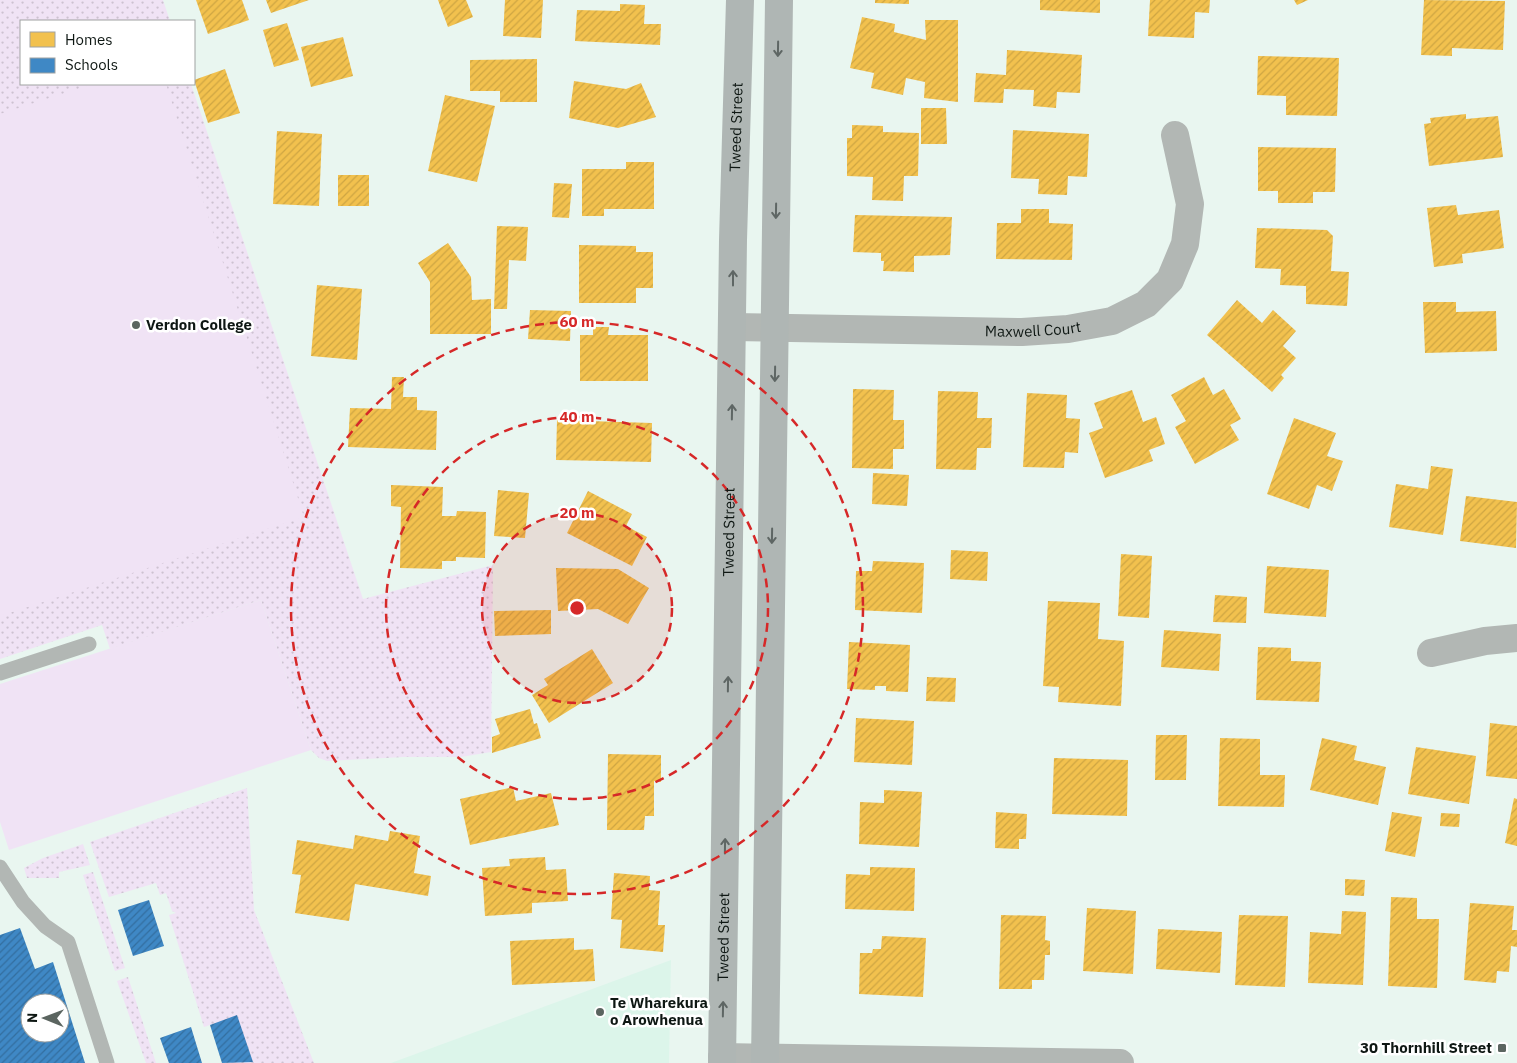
<svg xmlns="http://www.w3.org/2000/svg" width="1517" height="1063" viewBox="0 0 1517 1063" font-family="'IBM Plex Sans',sans-serif">
<defs>
<pattern id="grass-dots" width="8" height="8" patternUnits="userSpaceOnUse" patternTransform="scale(1.25)"><rect width="8" height="8" fill="#f0e3f5"/><path d="M2 2h.1M6 6h.1" fill="none" stroke="#cdc2d1" stroke-width="1.8" stroke-linecap="round"/></pattern>
<pattern id="homes-hatch" width="6" height="6" patternUnits="userSpaceOnUse" patternTransform="scale(1.25)"><rect width="6" height="6" fill="#f2c14e"/><path d="M-1 1l2-2M0 6l6-6M5 7l2-2" fill="none" stroke="#cea543"/></pattern>
<pattern id="schools-hatch" width="6" height="6" patternUnits="userSpaceOnUse" patternTransform="scale(1.25)"><rect width="6" height="6" fill="#3f88c5"/><path d="M-1 1l2-2M0 6l6-6M5 7l2-2" fill="none" stroke="#336e9f"/></pattern>
</defs>
<rect width="100%" height="100%" fill="#e9f6f0"/>
<path fill="#dcf5ea" d="M671,960L669,1063H391Z"/>
<path fill="url(#grass-dots)" d="M0,0H163L170,21H21V84H191L363,599L493,565L491,752L461,757H404L327,761L319,758L311,750L261,600L110,649L102,625L0,659Z
M247,788L254,910L314,1063H229L216,1023L204,1027L169,915L176,913L172,911L166,893L160,895L156,883L109,897L90,842Z
M83,844L90,865L59,872V878H27L24,868L43,858Z
M93,872L125,968L115,971L83,875Z
M128,977L156,1063H146L117,981Z"/>
<path fill="#f0e3f5" d="M93,84H166L304,517L0,616V114Z
M261,600L311,750L9,850L0,822V684Z"/>
<path fill="url(#homes-hatch)" d="M196,0H242L249,20L208,34Z
M266,0H309L271,13Z
M438,0H466L473,17L448,27Z
M505,0H543L541,38L503,36Z
M875,0H909V4L875,3Z
M1040,0H1100V13L1040,10Z
M1150,0H1210L1209,13L1195,12L1194,38L1148,36Z
M1294,0H1308L1297,5Z
M1424,0L1505,1L1503,50L1452,48V56L1421,55Z
M620,4L645,5L644,24H661L660,45L575,41L577,10L620,11Z
M862,17L895,24L894,32L926,40L925,20H958V102L924,98L925,82L906,78L903,95L871,88L874,73L850,68Z
M287,23L299,60L274,67L263,30Z
M343,37L353,76L311,87L301,47Z
M1007,50L1082,55L1080,93L1057,92L1056,108L1033,106L1034,90L1004,89L1003,103L974,102L976,73L1006,75Z
M1258,56L1339,58L1337,116L1286,115V96L1257,95Z
M537,59V102H500V91H470V60Z
M225,69L240,113L208,123L194,80Z
M574,81L626,89L641,83L656,117L618,128L569,118Z
M445,95L495,106L477,182L428,171Z
M921,108H946L947,144H921Z
M1466,114V119L1498,116L1503,157L1429,166L1424,124L1431,123L1430,118Z
M852,125L883,126V132L919,133L918,176H904L903,201L872,200L873,177L847,176V138H852Z
M1013,130L1089,134L1087,177L1068,176L1067,195L1038,194L1039,179L1011,178Z
M277,131L322,134L319,206L273,204Z
M1258,147L1336,148L1335,192H1313V203H1278V191H1258Z
M626,162H654V209H604V216H582V169H626Z
M338,175H369V206H338Z
M554,183L572,184L569,218L552,217Z
M1456,205L1458,215L1499,210L1504,248L1462,254L1463,263L1434,267L1427,208Z
M1021,209H1049V223L1073,224L1072,260L996,259L997,223H1021Z
M855,215L952,217L950,255L914,256V272L883,271L884,261H881V253L853,252Z
M497,226L528,227L526,261L509,260L507,309H494Z
M1257,228L1327,230L1333,236L1331,271L1349,272L1347,306L1306,304V286L1280,285L1281,269L1255,268Z
M448,243L471,277L472,300L491,299V334H430V282L418,263Z
M579,245L636,246V252H653V288H636V303H579Z
M317,285L362,289L357,360L311,356Z
M1237,300L1262,323L1273,310L1296,331L1283,346L1296,358L1281,375L1284,378L1272,392L1207,335Z
M1423,302H1456V312L1496,311L1497,351L1425,353Z
M530,310L571,311L570,341L528,339Z
M593,327H609L608,335H648V381H580V335H593Z
M392,377H404L403,397H417V410L437,411L436,450L348,447L350,408L391,409Z
M1204,377L1213,395L1224,389L1241,419L1230,425L1239,440L1195,464L1175,427L1186,421L1171,395Z
M853,389L894,390L893,420H904V449H893V469L852,468Z
M1132,390L1143,422L1156,417L1165,444L1149,450L1153,461L1105,478L1089,433L1103,428L1094,403Z
M938,391L978,392L977,418H992L991,448H977L976,470L936,469Z
M1027,393L1067,395L1066,418L1080,419L1078,453L1065,452L1064,468L1023,467Z
M1294,418L1336,433L1327,456L1343,461L1332,491L1317,485L1309,509L1267,494Z
M557,420L652,423L651,462L556,460Z
M1431,466L1453,469L1443,535L1389,527L1396,484L1428,489Z
M873,473L909,475L907,506L872,504Z
M391,485L443,487L442,516H456L457,511L486,512L485,558L456,557V561H442V569L400,568L401,507L391,506Z
M498,490L529,493L525,538L494,536Z
M588,491L632,514L626,526L647,537L632,566L567,533Z
M1466,496L1517,502L1516,548L1460,541Z
M951,550L988,552L987,581L950,579Z
M1121,554L1152,556L1149,618L1118,616Z
M873,561L924,563L922,613L855,610L856,571H872Z
M1267,566L1329,570L1326,617L1264,613Z
M556,568L618,569L649,588L628,624L598,609L558,611Z
M1215,595L1247,597L1246,623L1213,622Z
M1048,601L1100,603L1098,639L1124,641L1121,706L1058,702L1059,687L1043,686Z
M551,610V634L495,636L494,611Z
M1164,630L1221,634L1219,671L1161,667Z
M849,642L910,645L908,692L886,691V686H875V690L847,689Z
M1258,647L1291,648V661L1321,662L1319,702L1256,700Z
M592,649L613,683L549,723L532,695L548,685L544,679Z
M927,677L956,678L955,702L926,701Z
M530,709L534,724L537,723L541,738L492,753V737L500,734L495,719Z
M856,718L914,721L912,765L854,762Z
M1490,723L1517,726V779L1486,776Z
M1156,735H1187L1186,780H1155Z
M1220,738L1260,739V775H1285L1284,807L1218,806Z
M1322,738L1357,746L1354,760L1386,767L1378,805L1310,790Z
M1416,747L1476,756L1469,804L1408,794Z
M608,754L661,755V782L654,781V816H645L644,830H607Z
M1054,758L1128,760L1127,816L1052,814Z
M513,787L516,801L551,793L559,825L470,845L460,799Z
M884,790L922,792L919,847L859,844L860,802L884,803Z
M1514,798L1517,799V846L1505,843Z
M996,812L1027,814L1026,839H1019V849L995,848Z
M1392,812L1422,817L1415,857L1385,851Z
M1441,813L1460,814L1459,827L1440,826Z
M390,831L420,836L414,873L431,876L428,896L355,884L349,921L295,913L301,875L292,874L297,840L353,849L355,835L388,841Z
M545,857L546,870L566,869L568,901L532,903V913L485,916L482,868L510,866L509,859Z
M870,867L915,868L914,911L845,909L846,874L870,875Z
M614,873L650,876L649,890L660,891L658,925H665L663,952L620,948L622,920L611,919Z
M1345,879L1365,880L1364,896L1345,895Z
M1391,897L1417,898V919H1439L1437,988L1388,986Z
M1470,903L1514,906L1512,930H1517V947L1511,946L1509,972L1497,971L1496,983L1464,980Z
M1087,908L1136,911L1133,974L1083,971Z
M1342,911L1366,912L1363,985L1308,983L1310,932L1341,934Z
M1001,915L1046,916L1045,940L1050,941V955H1045L1044,980H1032V989H999Z
M1239,915L1288,916L1285,987L1235,985Z
M1158,929L1222,932L1220,973L1156,969Z
M882,936L926,938L923,997L859,994L860,953H872L873,949H881Z
M574,938V950L593,949L595,981L512,985L510,941Z"/>
<path fill="url(#schools-hatch)" fill-rule="evenodd" d="M149,900L164,946L133,956L118,910Z
M20,928L35,969L53,962L85,1063H0V935ZM30,1003H60V1033H30Z
M237,1015L253,1062L222,1063L210,1025Z
M191,1027L202,1063H169L160,1038Z"/>
<g fill="none" stroke-linecap="round" stroke-linejoin="round">
<path stroke="#b2b7b4" stroke-width="15" d="M0,673L89,644
M0,867L23,902L45,926L68,942L107,1063"/>
<g stroke="#b2b7b4" stroke-width="28">
<path id="s1" d="M733,327L1022,332L1068,329L1112,321L1146,304L1170,280L1185,244L1190,204L1175,135"/>
<path d="M1431,653L1485,641L1517,638"/>
<path d="M722,1057L1120,1063"/>
</g>
<g stroke="#afb6b4" stroke-width="28">
<path id="s2" d="M722,1063L733,240L740,0"/>
<path d="M765,1063L779,0"/>
</g>
</g>
<defs><path id="oneway-shaft" d="M-6 0H5M1.5-3L5.5 0L1.5 3" fill="none" stroke-width="1.6" stroke-linecap="round" stroke-linejoin="round" transform="scale(1.25)"/></defs>
<g stroke="#5e6664">
<use href="#oneway-shaft" transform="translate(778 49) rotate(91)"/>
<use href="#oneway-shaft" transform="translate(776 211) rotate(91)"/>
<use href="#oneway-shaft" transform="translate(733 278) rotate(-90)"/>
<use href="#oneway-shaft" transform="translate(775 374) rotate(91)"/>
<use href="#oneway-shaft" transform="translate(732 412) rotate(-89)"/>
<use href="#oneway-shaft" transform="translate(772 536) rotate(91)"/>
<use href="#oneway-shaft" transform="translate(728 684) rotate(-89)"/>
<use href="#oneway-shaft" transform="translate(725 846) rotate(-89)"/>
<use href="#oneway-shaft" transform="translate(723 1009) rotate(-89)"/>
</g>
<circle cx="577" cy="608" r="95" fill="#d62828" fill-opacity=".12"/>
<g fill="none" stroke="#d62828" stroke-width="2.5" stroke-dasharray="9 6">
<circle cx="577" cy="608" r="95"/>
<circle cx="577" cy="608" r="191"/>
<circle cx="577" cy="608" r="286"/>
</g>
<g fill="#5b6560" stroke="#fff" stroke-width="2">
<circle cx="136" cy="325" r="5"/>
<circle cx="600" cy="1012" r="5"/>
<rect x="1497" y="1043" width="10" height="10" rx="2.5"/>
</g>
<g text-anchor="middle" stroke-width="5" stroke-linejoin="round" paint-order="stroke">
<g font-size="15" fill="#0e1713" stroke="#fff">
<text dy="5" stroke="none"><textPath href="#s2" startOffset="936">Tweed Street</textPath></text>
<text dy="5" stroke="none"><textPath href="#s1" startOffset="300">Maxwell Court</textPath></text>
<text dy="5" stroke="none"><textPath href="#s2" startOffset="531">Tweed Street</textPath></text>
<text dy="5" stroke="none"><textPath href="#s2" startOffset="126">Tweed Street</textPath></text>
</g>
<g font-size="15" font-weight="bold" fill="#0e1713" stroke="#fff" text-anchor="start">
<text x="146" y="330">Verdon College</text>
<text x="610" y="1008">Te Wharekura<tspan x="610" dy="17">o Arowhenua</tspan></text>
<text x="1492" y="1053" text-anchor="end">30 Thornhill Street</text>
</g>
</g>
<circle cx="577" cy="608" r="8" fill="#d62828" stroke="#fff" stroke-width="2.5"/>
<g font-size="15" text-anchor="middle" font-weight="bold" fill="#d62828" stroke="#fff" stroke-width="5" stroke-linejoin="round" paint-order="stroke">
<text x="577" y="327">60 m</text>
<text x="577" y="422">40 m</text>
<text x="577" y="518">20 m</text>
</g>
<rect x="20" y="20" width="175" height="65" fill="#ffffff" stroke="#9fa2a1"/>
<rect x="30" y="32" width="25" height="15" fill="#f2c14e" stroke="#9fa2a1"/>
<text x="65" y="45" font-size="15" fill="#0e1713">Homes</text>
<rect x="30" y="58" width="25" height="15" fill="#3f88c5" stroke="#9fa2a1"/>
<text x="65" y="70" font-size="15" fill="#0e1713">Schools</text>
<g transform="translate(45 1018) rotate(271)"><circle r="24" fill="#ffffff" stroke="#9fa2a1"/>
<path d="M0-4L9 19L0 12L-9 19Z" fill="#5b6560"/>
<text y="-8" font-size="14" font-weight="bold" text-anchor="middle" fill="#0e1713">N</text>
</g>
</svg>
